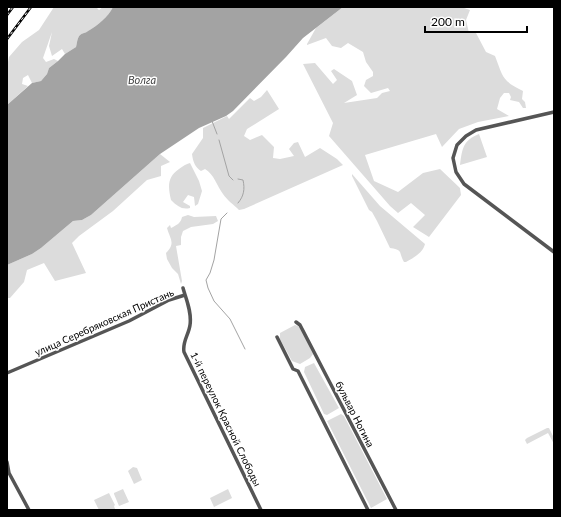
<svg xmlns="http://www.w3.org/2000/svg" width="561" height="517" viewBox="0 0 561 517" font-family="Lato,sans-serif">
<rect width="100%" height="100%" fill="#fff"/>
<path fill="#dcdcdc" d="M54,7H96L99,10L103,7H113C108,17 98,25 88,31C86,33 82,33 80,35C77,38 77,44 76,47L65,54L62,49L52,56L49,46L52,32L43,58L46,62L54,59L58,61L49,68L47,74L41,81L32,83L28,75L23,78L22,84L28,86L7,105V67L9,57L22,42L39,30Z
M343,7H461L470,10L466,20L469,33H476L486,52L495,56C503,77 502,81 523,91L522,99L525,102L526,108H523L519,102L510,100L511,97L509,93H504L500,98L497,109L509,116L478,122L459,129L442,147L436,134L365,155L374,181L398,192L423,173L440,169L460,188L461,195L429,237L413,227L425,215L411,203L398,213L390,206L329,136L333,123L303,64L315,63L333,84L337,80L331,71L334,69L352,81L357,95L344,103L377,98L382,93L390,91L388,88L371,93L364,86L366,80L373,76V72L366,62L363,52L348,43L341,48L332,46L326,38L307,45V44L316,28Z
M267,90L279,109L247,129L244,136L250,140L262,135L274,147L273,158L280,159L294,156L289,149L294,143L298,142L305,157L320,148L337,159L343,165L244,209L239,210C234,205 227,200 223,194C217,186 214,174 205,169L201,171C195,167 193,162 192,154L203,138V128L227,116L229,119L250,98L254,101L261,97Z
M479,134L487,157L460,165C462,149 463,140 479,134Z
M160,154L170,162L161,166V176L147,180L113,211L79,236L72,243L86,273L55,281L44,263L27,270L24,282L10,298H7V265L32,254L41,248L73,221L82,220L91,215Z
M190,163L199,181L202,191L198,204L195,206L194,197L188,195L183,202L190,206V208C182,210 177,206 171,200C168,187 167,177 179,169C183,166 186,164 190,163Z
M352,174L380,206L425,244C423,253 413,258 406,262H404C398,252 404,250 390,248L377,221L372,212L369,210L352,176Z
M188,215L194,217L216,216L218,221L213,224L191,227L183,231L181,237V245L176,246L182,281L181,284L178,274L172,268L167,259L166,253C176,243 170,239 167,228L170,225L171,228C177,225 181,223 182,217Z
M295,325L300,327L313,354L310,358L300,364L292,361L280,339V333Z
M314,363L339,408L327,415L324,414L304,372L305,367Z
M341,414L344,416L387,499L371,508L327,421Z
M547,428H549L554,438V444L548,433L527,444L525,440L527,438Z
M133,467L137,468L142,480L134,484L128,471Z
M123,489L129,502L119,506L114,494V493Z
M228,489L232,498L214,507L210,498Z
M109,493L115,505L114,506L115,509L99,510L94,500Z"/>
<path fill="#a3a3a3" d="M113,7H343L303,38L286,57L233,111L226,116L199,128L160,154L91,215L82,220L73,221L41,248L32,254L7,265V105L32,83L41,81L47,74L49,68L58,61L65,54L76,47C77,44 77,38 80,35C82,33 86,33 88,31C98,25 108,17 113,7Z"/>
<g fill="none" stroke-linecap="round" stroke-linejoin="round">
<path stroke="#a3a3a3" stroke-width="1" d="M212,121L217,134
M219,140L229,176L233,180
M238,203C244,196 245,189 243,180L238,179
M227,213L221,219L214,260L210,273L206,280L208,288L214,301L230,319L245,349"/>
<path stroke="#555" stroke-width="3.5" d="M554,112L476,130L466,136L457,145L453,158L456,172L464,184L554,252
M183,288C186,299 192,312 190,325C189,334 182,342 184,352L261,510
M296,322L300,325L396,510
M277,337L293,369L298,371L368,510
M7,373L129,321L169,300L185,295
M7,462L9,473L29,510"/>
<defs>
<path id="rail" d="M7,15L13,7
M7,39L31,7"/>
</defs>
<use href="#rail" stroke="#000" stroke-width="2.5"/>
<use href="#rail" stroke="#fff" stroke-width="1" stroke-dasharray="3" stroke-linecap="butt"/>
</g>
<g text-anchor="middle" stroke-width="3" stroke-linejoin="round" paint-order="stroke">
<g font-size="10" fill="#000" stroke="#fff">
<text transform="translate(104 322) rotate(-24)" y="4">улица Серебряковская Пристань</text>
<text transform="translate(355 414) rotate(63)" y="4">бульвар Ногина</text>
<text transform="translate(226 419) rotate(64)" y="4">1-й переулок Красной Слободы</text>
</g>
<g font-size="11" font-style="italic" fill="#444" stroke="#fff">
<text x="142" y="84">Волга</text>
</g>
</g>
<rect width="561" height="517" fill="none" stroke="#000000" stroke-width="16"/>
<path d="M425 26v6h102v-6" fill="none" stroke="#000000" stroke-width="2"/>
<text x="431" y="26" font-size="12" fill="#000000" stroke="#ffffff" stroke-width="3" paint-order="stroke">200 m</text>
</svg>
